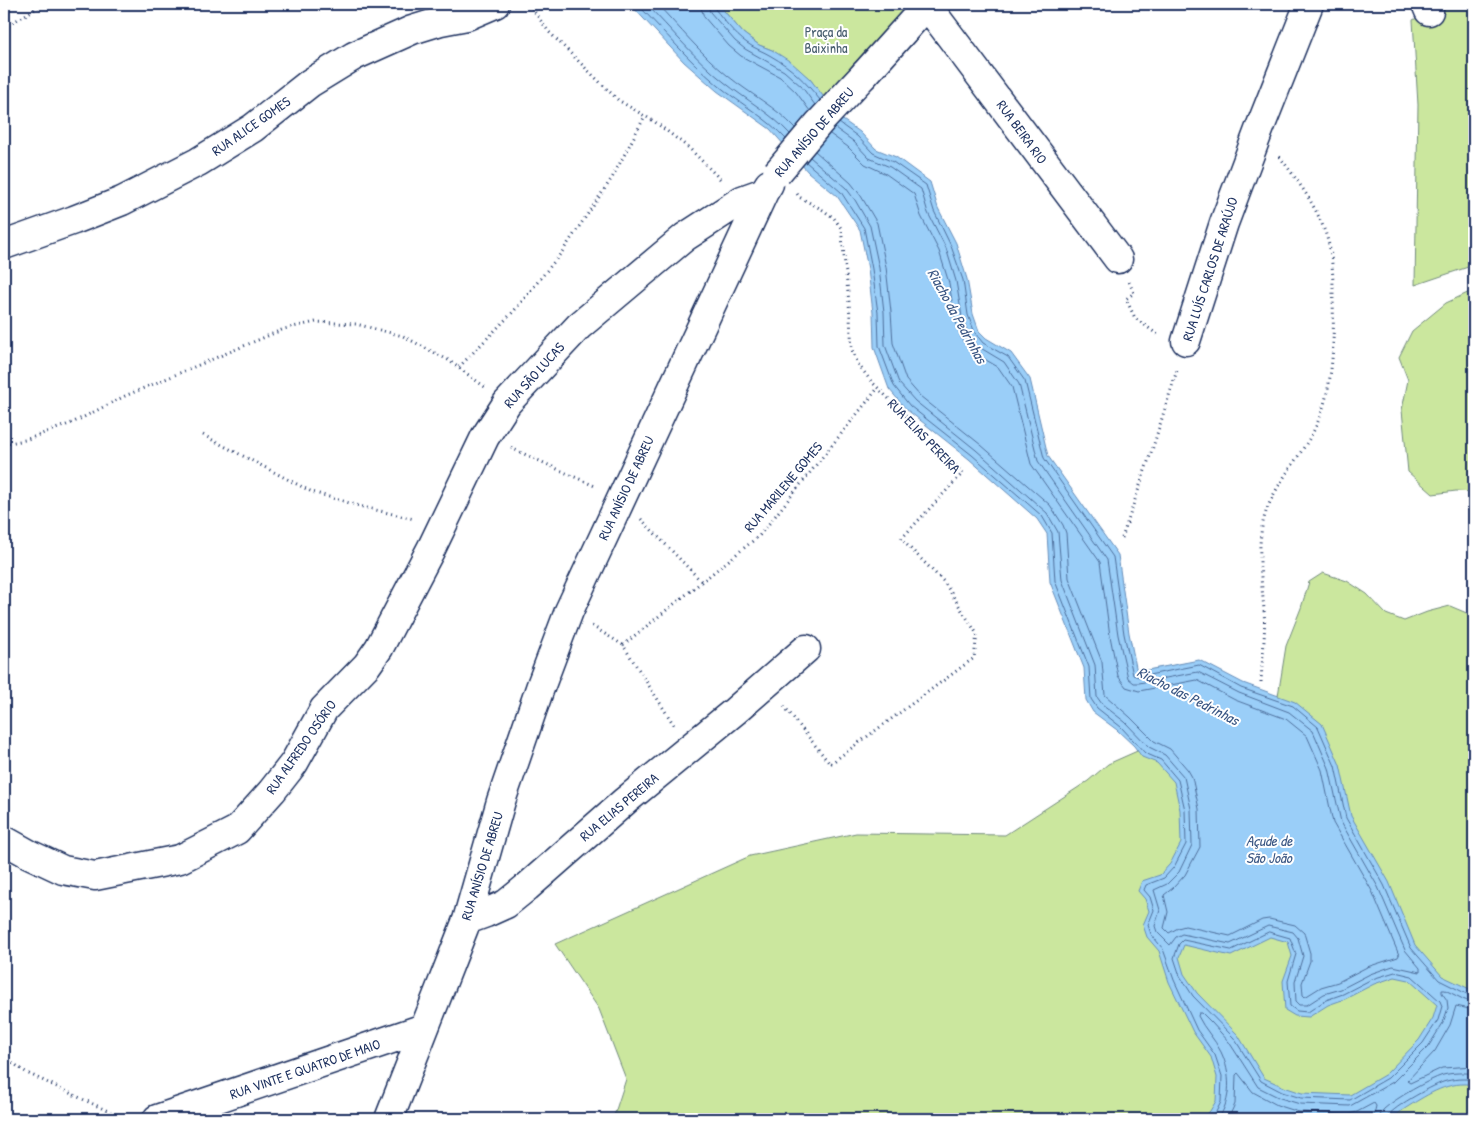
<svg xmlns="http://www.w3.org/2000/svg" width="1478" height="1123" viewBox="0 0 1478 1123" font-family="'Patrick Hand',sans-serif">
<rect width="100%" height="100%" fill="#fff"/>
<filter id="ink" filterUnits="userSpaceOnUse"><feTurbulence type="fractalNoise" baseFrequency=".02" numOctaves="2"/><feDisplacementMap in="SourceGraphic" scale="10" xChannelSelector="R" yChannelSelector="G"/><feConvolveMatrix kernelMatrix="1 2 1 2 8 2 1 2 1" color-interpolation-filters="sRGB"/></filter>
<g filter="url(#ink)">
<path fill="#cbe79e" stroke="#738b7e" d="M718,4H904L906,7L823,97L810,79L772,50L759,45L743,33Z
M1443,4H1474V265L1415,285L1418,105L1413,20Z
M1474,290V492L1456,491L1433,494L1408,472L1402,410L1408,380L1399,357L1412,331L1446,303Z
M1323,573L1347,581L1367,594L1386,614L1404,621L1427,612L1450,606L1469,614L1474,624V1119H613L626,1079L599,1009L555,944L750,856L856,833L1005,835L1088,781L1108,764L1144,748L1118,676L1186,663L1277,702L1286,646L1301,608L1309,582Z"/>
<path fill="#9acef8" stroke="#678eba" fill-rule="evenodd" d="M630,4H718L743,33L759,45L772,50L791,62L810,79L840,118L860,132L876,149L896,157L930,182L938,208L956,243L967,279L973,314L979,331L986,338L1011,353L1030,379L1048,456L1118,555L1129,633L1137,672L1199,660L1243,683L1295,702L1322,724L1340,765L1351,816L1389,882L1415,945L1442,976L1474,991V1085C1450,1080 1428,1094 1409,1106C1401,1111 1394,1117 1385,1119H1202L1210,1111L1216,1101L1217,1077L1211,1057L1193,1032L1169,982L1159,951L1147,937L1143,925L1149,911L1145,899L1138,891L1142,881L1160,875L1170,864L1181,843L1180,810L1174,782L1157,763L1142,757L1134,746L1117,730L1093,712L1086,700L1084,668L1050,582L1047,534L1037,519L969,459L906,409L889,389L874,347L873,313L868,269L860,230L837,196L808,172L770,129L717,91L684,62ZM1270,937L1288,942L1292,956L1283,981L1285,1010L1295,1016L1309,1017L1328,1005L1345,999L1374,984L1395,977L1409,980L1437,1005L1433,1018L1419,1040L1386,1074L1350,1095L1302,1093L1284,1087L1264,1078L1238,1035L1197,993L1184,974L1179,957L1184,945L1231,956Z"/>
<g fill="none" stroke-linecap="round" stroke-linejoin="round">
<path stroke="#4e6f9c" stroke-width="1" d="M637,4C665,32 689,61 719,86C742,105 766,117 786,139
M646,4C672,30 695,59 724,82C746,100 771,113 790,134
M657,4C680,28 701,54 728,76C750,94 776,107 795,128
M700,4L704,17L729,46L741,56L780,77L796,92L810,111
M708,4L710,12L735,41L745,49L784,71L802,87L815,105
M714,4L715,9C725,21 734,34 747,43C755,49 763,51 771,56C792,68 805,81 820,100
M839,123L857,136L873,153L893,162L926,185L934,211L951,246L963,280L968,315L975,333L983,343L1008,357L1025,381L1044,458L1113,557L1124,634L1133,675L1139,677L1199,665L1241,688L1293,706L1318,727L1335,766L1346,818L1384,885L1411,948L1439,980L1467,994L1474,996
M815,151L851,183L861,196L877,223L886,267L891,312L893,343L906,380L920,396L981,445L1050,505L1063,525L1066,533L1069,578L1102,662L1105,695L1130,717L1154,741L1170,749L1188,770L1192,777L1199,809L1200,847L1185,875L1173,888L1164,895L1168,912L1164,928L1169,933L1178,928L1185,926L1230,936L1262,920L1269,919L1295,925L1304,933L1310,953V961L1302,983L1303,995L1305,997L1321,987L1338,982L1367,967L1398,957L1399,955L1372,891L1333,823L1322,770L1307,736L1286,719L1235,700L1197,680L1139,691L1126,687L1118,676L1110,636L1100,562L1031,464L1012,387L998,367L974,353L962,340L955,319L949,283L939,251L921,216L914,194L886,174L865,164L848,147L830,134
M810,157L846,188L855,200L870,226L879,268L884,312L885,345L899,383L915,401L976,450L1047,513L1058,532L1062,580L1095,665L1097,697L1102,704L1125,722L1149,747L1165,755L1184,777L1191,809L1192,845L1179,872L1167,884L1154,890L1160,910L1155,926L1157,932L1170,945L1176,937L1182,934L1230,944L1268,926L1293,932L1298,938L1303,956L1295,982L1296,1002L1299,1005H1307L1324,994L1341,989L1370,974L1393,966L1420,972V968L1405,950L1378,887L1341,822L1329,768L1313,731L1289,712L1239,693L1198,672L1139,683H1134L1128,678L1118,635L1107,560L1038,461L1019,384L1004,362L979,347L969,336L962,317L956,281L946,248L928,213L921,189L890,167L869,158L853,141L835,128
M806,162L841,192L864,228L872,269L878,313L879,346L894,386L910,406L972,455L1042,516L1052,533L1055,581L1089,667L1091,699L1097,708L1121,727L1145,753L1161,760L1178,780L1185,810L1186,844L1174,867L1164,878L1146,885L1144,890L1150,897L1154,910L1148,925L1151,934L1163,949L1174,980L1197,1030L1215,1055L1222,1076L1221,1102L1215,1114L1209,1119
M1269,932L1290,938L1296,954L1288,981L1290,1006L1297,1011L1308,1012L1326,1000L1343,994L1372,979L1395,972L1412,976L1440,1001L1442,1006L1438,1020L1423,1043L1388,1078L1350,1100L1301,1098L1282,1092L1261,1081L1234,1038L1193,996L1180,976L1174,958L1179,944L1183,940L1231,950Z
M1474,1010L1456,1006L1450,1025L1435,1051L1407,1081L1410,1083L1442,1068L1474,1066
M1218,1119C1232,1100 1231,1073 1221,1052C1215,1039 1204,1029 1198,1016L1199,1013H1202L1212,1023L1229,1042L1258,1087L1280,1098L1300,1104L1350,1106L1393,1082L1428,1047L1443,1023L1448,1008L1447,1000L1442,993V990H1445L1465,1000L1474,1002
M1228,1119L1235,1104L1236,1075L1238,1073L1253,1092L1277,1105L1299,1112L1349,1114L1357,1112L1374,1103L1376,1106L1373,1119
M1380,1119C1380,1115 1381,1112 1384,1109C1396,1098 1428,1080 1443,1075C1451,1073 1465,1072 1474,1074
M1386,1119C1388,1109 1432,1086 1443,1082C1452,1079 1466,1078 1474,1080"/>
<defs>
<path id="minor" d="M926,4L1118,259
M1426,4L1429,11
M864,75L928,4
M4,245L74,220L122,201L198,162L253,128L310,83L354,56L412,30L441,21L467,16L495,4
M1186,341L1224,223L1259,130L1309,4
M4,840L29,854L63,870L95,876L180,859L237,830L272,791L294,763L324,709L367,665L379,648L432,547L485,437L507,403L579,326L685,237L742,200L764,192
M467,920L486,913L506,904L527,887L625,801L735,711L806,649
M157,1119L424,1028
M389,1119L467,920L501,801L540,688L569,611L764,192L769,184"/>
</defs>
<use href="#minor" stroke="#1b2f5e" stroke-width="31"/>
<path stroke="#1b2f5e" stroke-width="3" stroke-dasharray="1 4" stroke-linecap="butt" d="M529,4L549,32L618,100L655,122L689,148L722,181
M4,28L43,4
M1129,282L1134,293L1126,299L1135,318L1158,335
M459,367L514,311L562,252L612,178L645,116
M203,435L312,492L363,507L414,519
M4,444L25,440L72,423L125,396L284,329L316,322L356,324L403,336L448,360L485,387
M511,448L597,487
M641,519L702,582
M1122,538L1153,447L1178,367
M592,626L623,645L674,725
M623,645L759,536L878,388
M1261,682C1262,659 1266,634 1264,610C1262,583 1257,555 1262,527C1269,488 1301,459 1317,424C1334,385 1334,340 1333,298C1333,280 1333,262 1329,245C1321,212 1299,182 1279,156
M784,706L830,764L974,658L977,634L944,582L901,539L963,473L871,381L858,364L852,350L849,302L841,228L834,218L823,210L799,197L796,192
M4,1057L27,1073L125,1119"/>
<use href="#minor" stroke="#fff" stroke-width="28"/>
<defs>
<path id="minor-bridge" d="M777,173L819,123L864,75"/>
</defs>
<use href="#minor-bridge" stroke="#1b2f5e" stroke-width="31" stroke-linecap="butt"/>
<use href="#minor-bridge" stroke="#fff" stroke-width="28"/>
</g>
</g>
<g text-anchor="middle" stroke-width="4" stroke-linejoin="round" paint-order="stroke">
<g font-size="14" fill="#475d6e" stroke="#fff">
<text x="826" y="37">Praça da<tspan x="826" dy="16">Baixinha</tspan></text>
</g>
<g font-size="14" fill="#1b2f5e" stroke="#fff">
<text transform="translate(251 126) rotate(-35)" y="5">RUA ALICE GOMES</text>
<text transform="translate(814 132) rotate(-49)" y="5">RUA ANÍSIO DE ABREU</text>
<text transform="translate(1022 132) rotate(54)" y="5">RUA BEIRA RIO</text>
<text transform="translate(1210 269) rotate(-72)" y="5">RUA LUÍS CARLOS DE ARAÚJO</text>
<text transform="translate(534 375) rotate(-48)" y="5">RUA SÃO LUCAS</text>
<text transform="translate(924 436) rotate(46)" y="5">RUA ELIAS PEREIRA</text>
<text transform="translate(783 487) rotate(-50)" y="5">RUA MARILENE GOMES</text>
<text transform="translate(626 488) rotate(-65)" y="5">RUA ANÍSIO DE ABREU</text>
<text transform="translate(301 747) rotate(-55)" y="5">RUA ALFREDO OSÓRIO</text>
<text transform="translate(619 807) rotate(-40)" y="5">RUA ELIAS PEREIRA</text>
<text transform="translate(482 866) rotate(-73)" y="5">RUA ANÍSIO DE ABREU</text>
<text transform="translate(305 1069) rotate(-19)" y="5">RUA VINTE E QUATRO DE MAIO</text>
</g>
<g font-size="15" font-style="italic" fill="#3b5784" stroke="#fff">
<text transform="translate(957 316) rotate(61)" y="5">Riacho da Pedrinhas</text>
<text transform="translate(1188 696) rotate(27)" y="5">Riacho das Pedrinhas</text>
<text x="1269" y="846">Açude de<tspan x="1269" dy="17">São João</tspan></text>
</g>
</g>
<rect width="1478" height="1123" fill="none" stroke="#fff" stroke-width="20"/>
<rect x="10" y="10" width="1458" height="1103" fill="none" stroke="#1b2f5e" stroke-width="2" filter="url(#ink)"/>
</svg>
